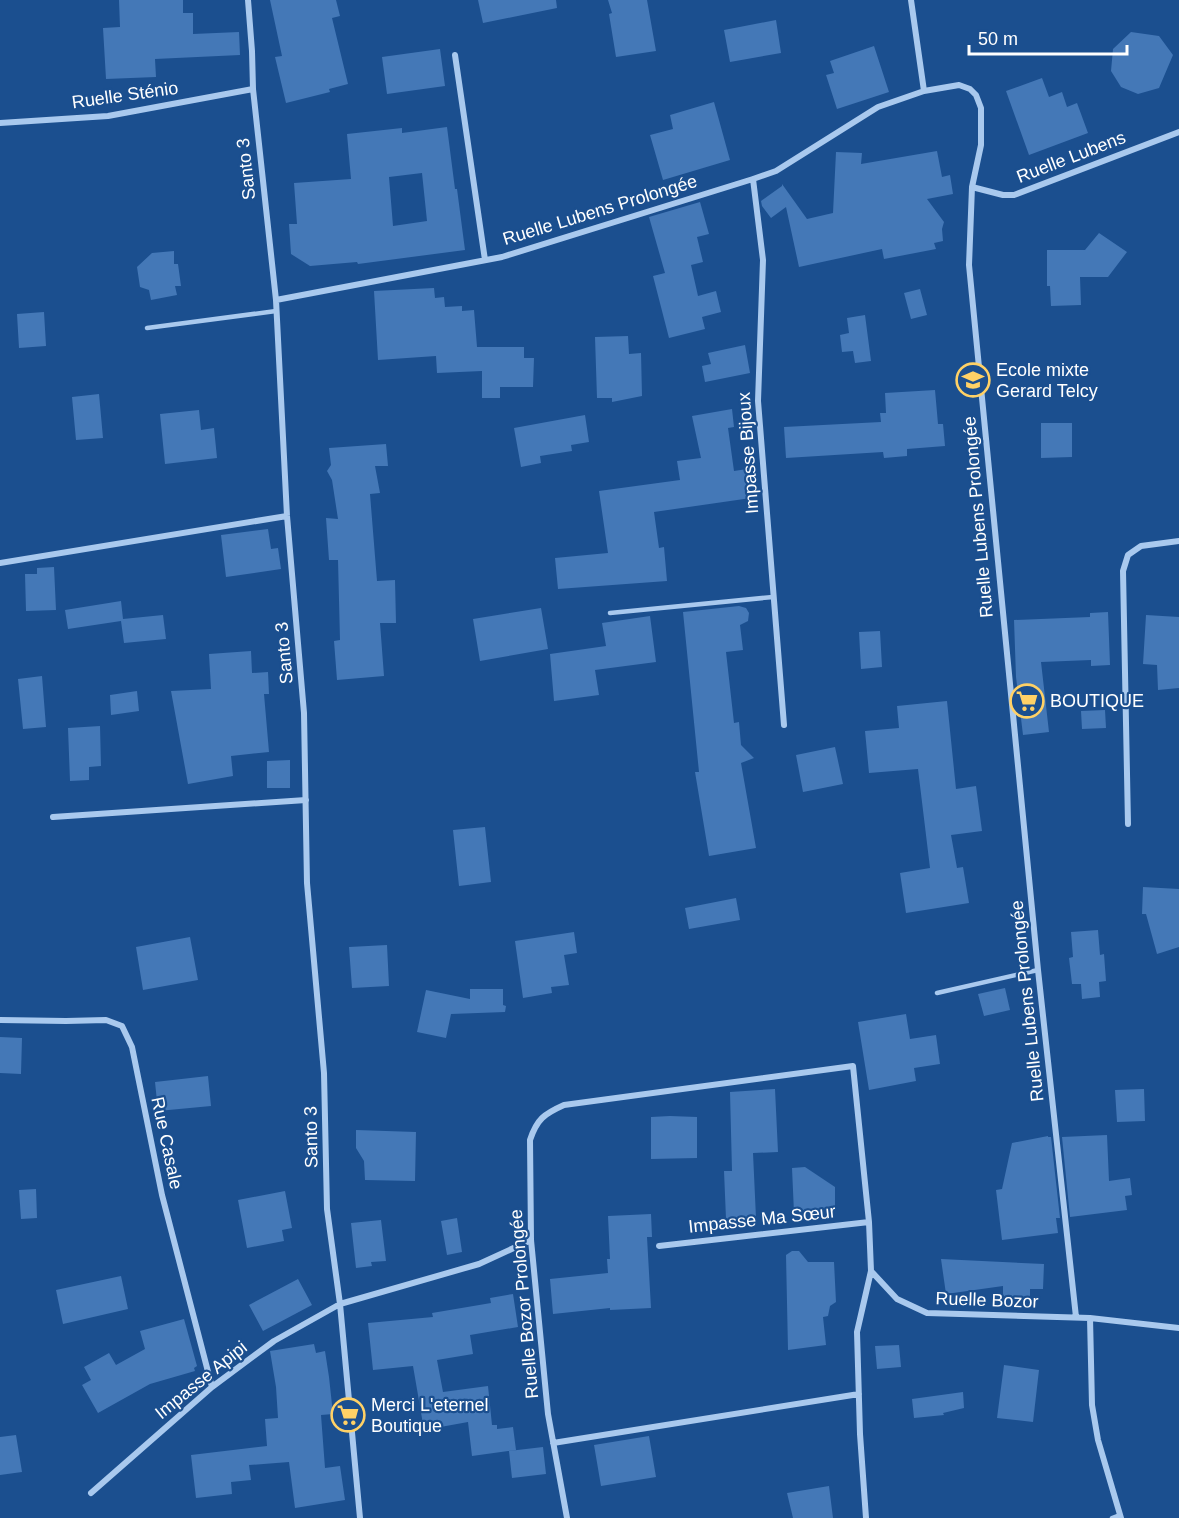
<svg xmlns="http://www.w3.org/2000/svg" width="1179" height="1518" viewBox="0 0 1179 1518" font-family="Arial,sans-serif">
<rect width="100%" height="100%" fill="#1b4f8f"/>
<path fill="#4478b7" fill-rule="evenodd" d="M119,0H183V13H193V34L239,32L240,55L155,59L156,77L106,79L103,28L120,27Z
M270,0H336L340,16L332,18L348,84L329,89L330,92L286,103L275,57L282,56Z
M478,0H556L557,8L483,23Z
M608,0H647L656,51L616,57L609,14L612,13Z
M776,20L781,53L730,62L724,30Z
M1131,32L1159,36L1173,55L1159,88L1138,94L1121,87L1111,71L1113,49Z
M874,46L889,92L837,109L826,75L834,73L830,61Z
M440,49L445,86L387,94L382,57Z
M1042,78L1049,97L1062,92L1067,107L1077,103L1088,133L1029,155L1006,91Z
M714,102L730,160L663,180L650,135L673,129L670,115Z
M447,127L455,189H457L465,250L358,264L357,262L310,266L291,254L289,224H297L294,183L351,179L347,134L402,128V133ZM422,173L427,221L393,226L389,177Z
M937,151L942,177L950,175L953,194L927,199L944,222L942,229L943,241L934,243L936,249L884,259L882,249L799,267L786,207L771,218L762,206L761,201L782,186V184L807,219L833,213L836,152L862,153L861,164Z
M700,202L709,234L697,237L703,262L691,265L698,296L716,291L721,312L702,317L705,329L669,338L653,276L665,273L649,217Z
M1099,233L1127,252L1108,277H1080L1081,305L1051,306L1050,286H1047V250H1085Z
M174,251V264H178L181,286H175L177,295L151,300L149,290L140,287L137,267L152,253Z
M434,288L435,298L444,297L445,307L462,306V311L474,310L477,347H524V358H534L533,387H500V398H482V371L437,373L436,356L378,360L374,291Z
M920,289L927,315L911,319L904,293Z
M44,312L46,346L19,348L17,314Z
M865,315L871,361L855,363L853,351L842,352L840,335L849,333L847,318Z
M628,336L629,354L641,353L642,396L612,402V398H597L595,337Z
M745,345L750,373L705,382L702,366L711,364L708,353Z
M935,390L938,424H943L945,446L907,449V456L884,458L883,452L786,458L784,427L881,422L880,413H886L885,393Z
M99,394L103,438L76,440L72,397Z
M732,409L734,427L728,428L734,471L747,469L751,498L654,512L659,548L664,547L667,581L558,589L555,558L608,553L599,491L680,480L677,461L701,458L692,416Z
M199,410L201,430L214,428L217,458L165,464L160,414Z
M585,415L589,442L571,445L572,451L540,456L541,463L521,467L514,428Z
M1041,423H1072V457L1041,458Z
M386,444L388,466H375L380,493L370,494L377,581L395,580L396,623H380L384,676L337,680L334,641L340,640L338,560H329L326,518L338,519L332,480L327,471L331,465L329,448Z
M268,529L271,549L278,548L281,569L226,577L221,535Z
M54,567L56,610L26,611L25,574H37V568Z
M121,601L123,619L163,615L166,639L124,643L121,621L68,629L65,610Z
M739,606L746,608L749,613L748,621L740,625L743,650L726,652L734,723L739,722L741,745L754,758L741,763L756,848L709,856L695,772H699L683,612Z
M541,608L548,649L480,661L473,619Z
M1108,612L1110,665L1091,666V660L1041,662L1049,732L1023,735L1016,677L1014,620L1090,617V613Z
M1146,615L1179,617V688L1158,690L1157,665L1143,664Z
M650,616L656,662L595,670L599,695L554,701L550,654L606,646L602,623Z
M880,631L882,667L861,669L859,632Z
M251,651L252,673L268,672L269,694H264L269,752L231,756L233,776L188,784L171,691L211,689L209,654Z
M42,676L46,727L23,729L18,679Z
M137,691L139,711L111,715L110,695Z
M947,701L956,789L976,786L982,831L951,835L957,868L963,867L969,903L906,913L900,873L930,868L918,769L869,773L865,731L899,728L897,706Z
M1105,710L1106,728L1082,729L1081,711Z
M100,726L101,766L89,767V780L70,781L68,728Z
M835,747L843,784L803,792L796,755Z
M290,760V788H267V761Z
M485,827L491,882L459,886L453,830Z
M1143,887L1179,889V947L1157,954L1146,914H1142Z
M736,898L740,920L689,929L685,908Z
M1098,930L1100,955L1104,954L1106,981L1099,982L1100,997L1082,999L1081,984H1072L1069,958L1073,957L1071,932Z
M574,932L577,953L564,955L569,985L551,987L552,993L523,998L515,941Z
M190,937L198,980L143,990L136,947Z
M387,945L389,986L352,988L349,947Z
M1005,988L1010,1010L984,1016L978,994Z
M470,989H503V1005L506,1006L505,1012L451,1014L446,1038L417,1032L426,990L470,999Z
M906,1014L910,1039L936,1035L940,1064L914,1068L916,1081L869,1090L858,1022Z
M0,1037L22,1038L21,1074L0,1073Z
M208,1076L211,1106L158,1111L155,1082Z
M775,1089L778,1152L753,1153L756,1218L726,1219L724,1171H732L730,1092Z
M1144,1089L1145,1121L1117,1122L1115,1090Z
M670,1116L697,1117V1158L651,1159V1117Z
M356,1130L416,1132L415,1181L365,1180L364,1161L356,1148Z
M1107,1135L1109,1181L1130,1178L1132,1195L1125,1196L1127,1210L1070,1217L1062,1137Z
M1048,1136V1137H1051L1060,1218H1056L1058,1233L1002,1240L996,1190L1002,1189L1012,1143Z
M805,1167L835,1187V1207L794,1213L792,1168Z
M36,1189L37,1218L21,1219L19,1190Z
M285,1191L292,1228L282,1230L284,1241L247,1248L238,1200Z
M651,1214L652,1237H647L651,1308L610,1310V1308L553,1314L550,1279L608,1273L607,1259H610L608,1216Z
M457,1218L462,1252L447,1255L441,1221Z
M381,1220L386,1261L371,1262L372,1266L356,1268L351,1223Z
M792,1251H799L808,1262H834L836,1302L830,1306L828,1316L823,1317L826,1345L788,1350L786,1255Z
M941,1259L1044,1264L1043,1289H1030V1299L1003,1298V1286L946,1294Z
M121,1276L128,1309L63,1324L56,1290Z
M298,1279L312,1305L263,1331L249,1305Z
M513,1294L518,1327L470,1335L473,1354L437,1360L443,1392L488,1386L492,1425H497V1429L513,1427L516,1450L472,1456L468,1422L424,1430L413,1366L373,1370L368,1323L433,1317L432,1313L491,1303L490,1298Z
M184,1319L197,1366L194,1368L195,1371L150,1384L98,1413L82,1385L91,1380L84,1367L109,1353L116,1365L145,1349L140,1331Z
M314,1344L316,1353L325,1351L329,1377L333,1414L321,1415L325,1468L340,1466L345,1500L295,1508L289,1462L249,1465L251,1480L231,1482L232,1494L196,1498L191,1455L267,1446L265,1419L278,1418L276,1387L270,1351Z
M899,1345L901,1367L877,1369L875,1346Z
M1004,1365L1039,1370L1033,1422L997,1418Z
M963,1392L964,1408L943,1413L944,1415L914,1418L912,1399Z
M16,1435L22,1472L0,1475V1437Z
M649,1436L656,1477L601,1486L594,1445Z
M543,1447L546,1474L512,1478L509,1451Z
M829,1486L833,1518H793L787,1493Z"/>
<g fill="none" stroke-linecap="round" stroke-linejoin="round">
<path stroke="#a9c9ee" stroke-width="4.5" d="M147,328L276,311
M610,613L773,597
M937,993L1038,970
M1112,1518L1120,1515"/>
<path stroke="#a9c9ee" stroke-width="6" d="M248,0L252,51L253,89L276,300L287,516L304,713L307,883L324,1073L327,1209L340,1304L360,1518
M911,0L924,91
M455,55L485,260
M0,123L108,116L253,89
M753,179L763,260L758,401L784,725
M972,187L1003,195H1014L1179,132
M276,300L502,257L753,179L776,171L878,107L924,91L959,85L970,89L976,95L981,108V145L972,187L969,265L1038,970L1076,1317
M0,563L287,516
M53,817L306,800
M1128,824L1123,571L1128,555L1141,546L1179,541
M0,1020L66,1021L106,1020L122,1026L132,1047L162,1195L212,1387
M659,1246L869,1222
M1090,1318L1092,1405L1098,1440L1121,1518
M553,1443L859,1394
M91,1493L212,1387L274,1341L340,1304L479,1264L531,1240
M567,1518L548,1414L531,1240L530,1140C537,1119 544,1114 564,1105L853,1066L869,1222L871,1271L897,1299L927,1313L1090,1318L1179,1328
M866,1518L860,1434L857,1332L871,1271"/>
</g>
<defs>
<symbol id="school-ring" viewBox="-11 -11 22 22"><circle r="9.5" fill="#1b4f8f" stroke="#ffd166" stroke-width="1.5"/><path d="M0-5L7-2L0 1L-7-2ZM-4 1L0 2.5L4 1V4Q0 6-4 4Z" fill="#ffd166"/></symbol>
<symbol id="supermarket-ring" viewBox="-11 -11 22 22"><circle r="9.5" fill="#1b4f8f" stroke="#ffd166" stroke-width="1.5"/><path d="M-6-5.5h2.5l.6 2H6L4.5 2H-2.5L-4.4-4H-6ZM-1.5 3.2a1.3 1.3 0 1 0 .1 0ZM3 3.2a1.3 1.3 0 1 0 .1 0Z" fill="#ffd166"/></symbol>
</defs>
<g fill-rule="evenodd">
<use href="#school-ring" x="954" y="361" width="38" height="38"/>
<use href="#supermarket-ring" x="1008" y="682" width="38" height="38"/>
<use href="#supermarket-ring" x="329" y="1396" width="38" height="38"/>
</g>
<g text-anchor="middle" stroke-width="4.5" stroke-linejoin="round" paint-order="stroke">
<g font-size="18" fill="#fff" stroke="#1b4f8f">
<text transform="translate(125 95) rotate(-8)" y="6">Ruelle Sténio</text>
<text transform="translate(1071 157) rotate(-21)" y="6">Ruelle Lubens</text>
<text transform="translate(246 169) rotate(-96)" y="6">Santo 3</text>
<text transform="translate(600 210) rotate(-17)" y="6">Ruelle Lubens Prolongée</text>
<text transform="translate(748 453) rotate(-94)" y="6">Impasse Bijoux</text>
<text transform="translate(978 517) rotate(-95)" y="6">Ruelle Lubens Prolongée</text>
<text transform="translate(284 653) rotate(-95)" y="6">Santo 3</text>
<text transform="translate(1027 1001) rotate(-96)" y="6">Ruelle Lubens Prolongée</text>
<text transform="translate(311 1137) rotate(-91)" y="6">Santo 3</text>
<text transform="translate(167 1143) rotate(78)" y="6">Rue Casale</text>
<text transform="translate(762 1219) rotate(-6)" y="6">Impasse Ma Sœur</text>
<text transform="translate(987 1300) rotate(2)" y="6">Ruelle Bozor</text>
<text transform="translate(524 1304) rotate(-95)" y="6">Ruelle Bozor Prolongée</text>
<text transform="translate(201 1380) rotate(-39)" y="6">Impasse Apipi</text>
</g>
<g font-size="18" fill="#fff" stroke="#1b4f8f" text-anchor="start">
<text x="996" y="376">Ecole mixte<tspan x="996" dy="21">Gerard Telcy</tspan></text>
<text x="1050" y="707">BOUTIQUE</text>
<text x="371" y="1411">Merci L'eternel<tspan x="371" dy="21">Boutique</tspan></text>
</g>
</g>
<path d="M969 45v9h158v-9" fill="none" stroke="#ffffff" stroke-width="3"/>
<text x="978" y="45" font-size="18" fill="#ffffff" stroke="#1b4f8f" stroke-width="4.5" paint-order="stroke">50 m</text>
</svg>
